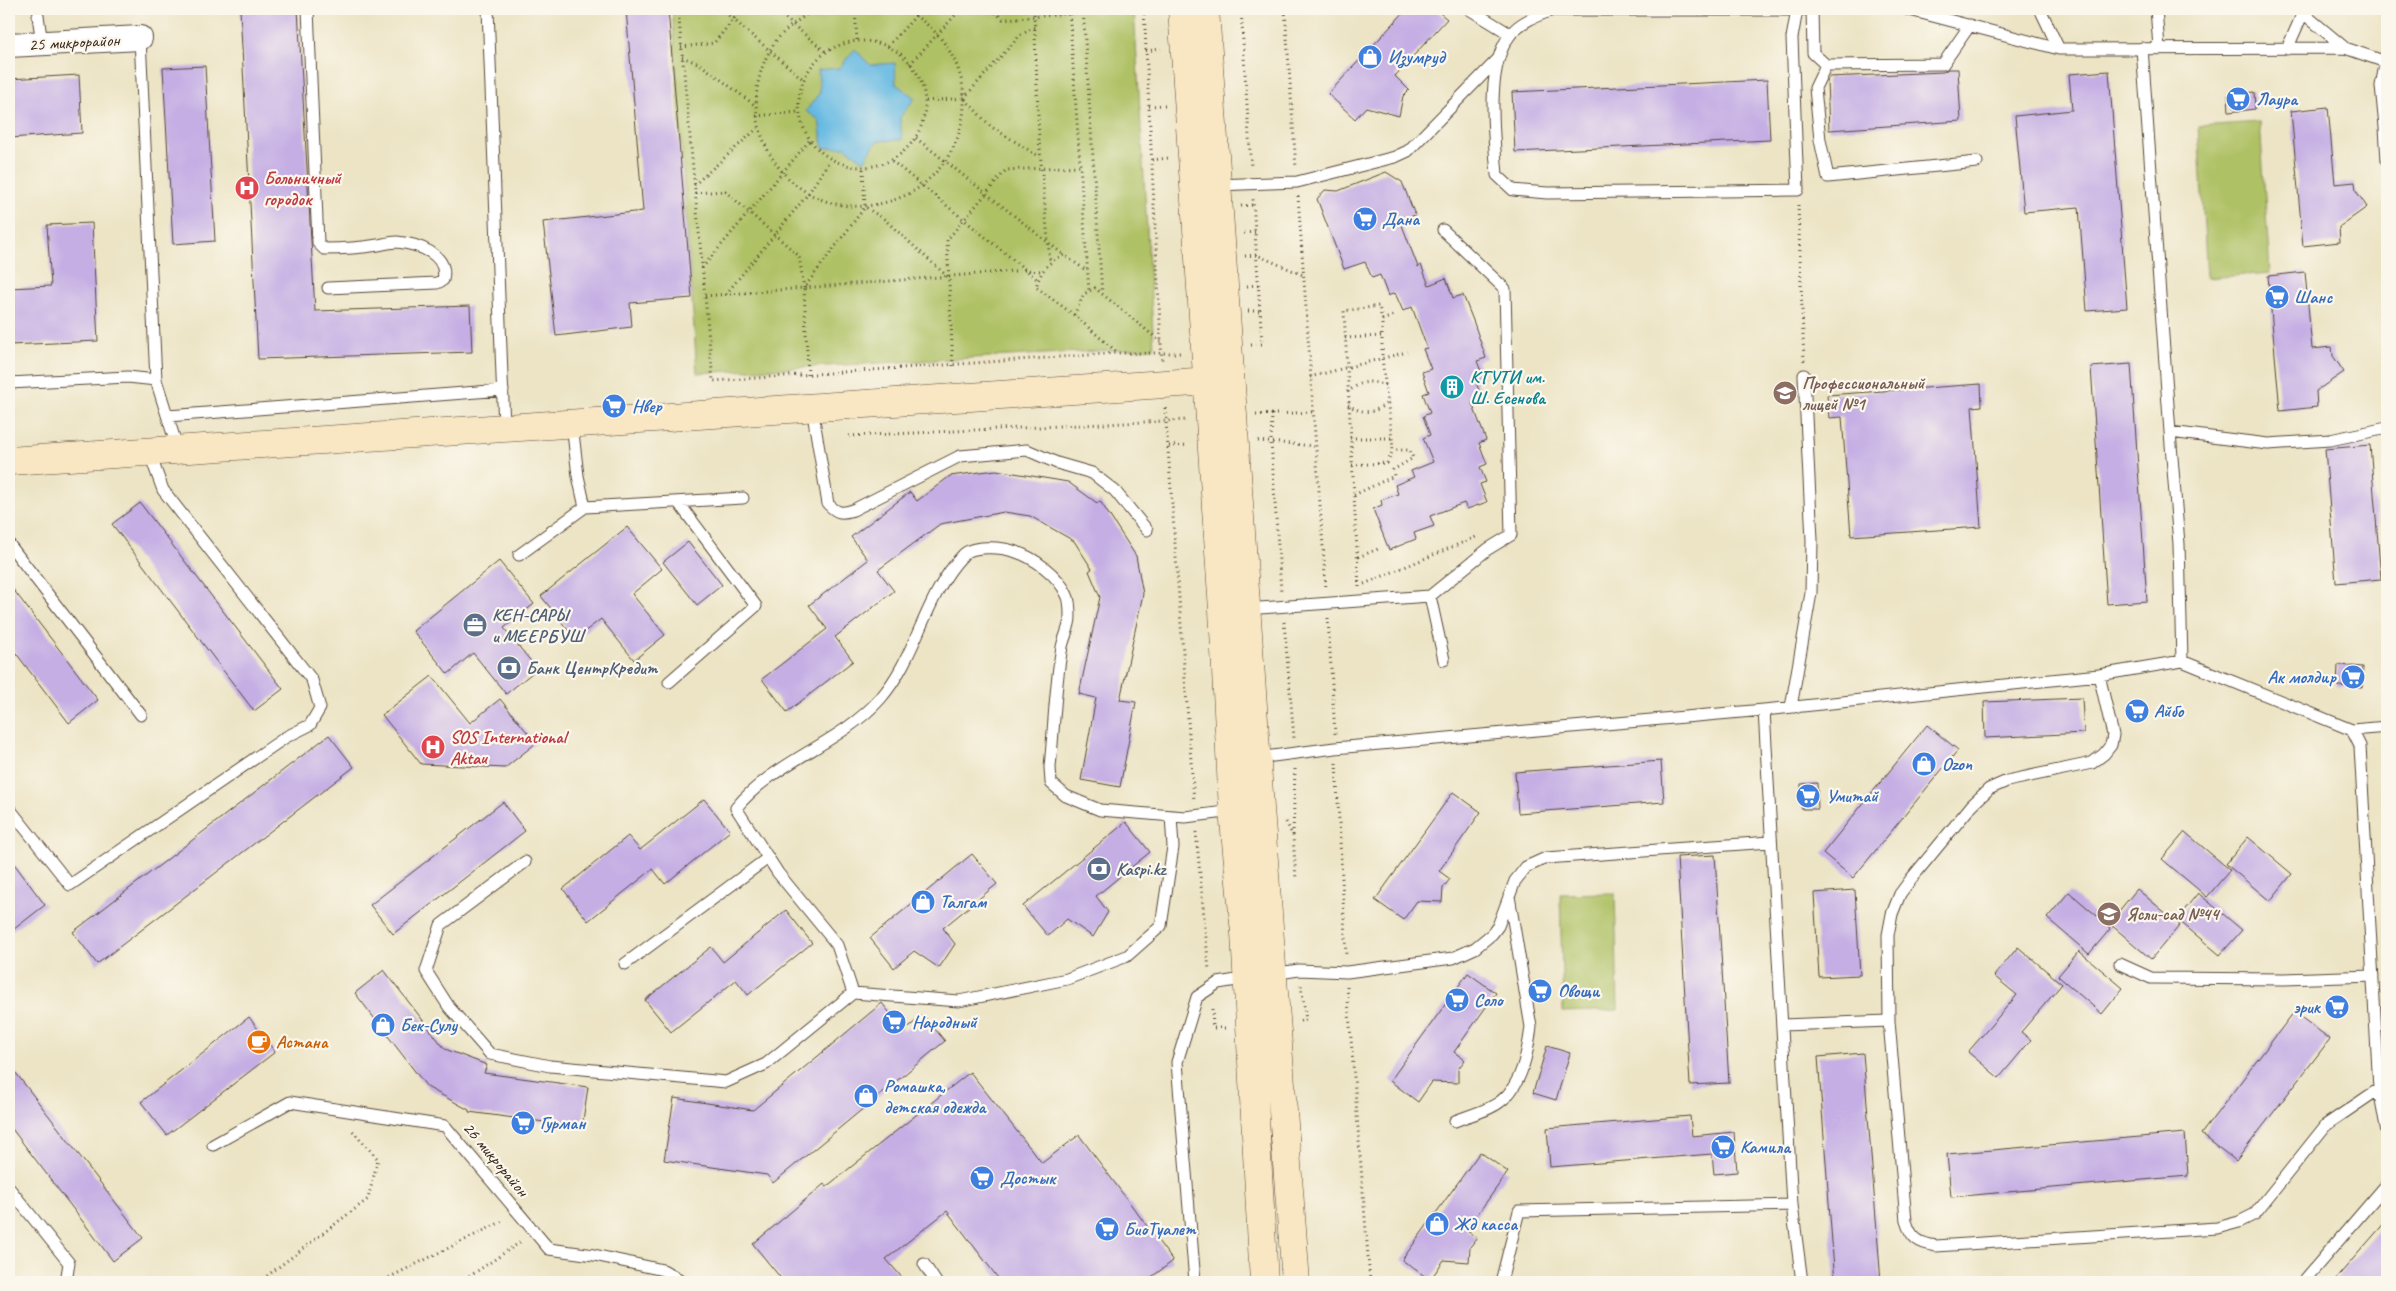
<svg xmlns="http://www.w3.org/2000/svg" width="2396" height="1291" viewBox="0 0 2396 1291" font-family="Caveat,sans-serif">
<rect width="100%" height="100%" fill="#fbf7ec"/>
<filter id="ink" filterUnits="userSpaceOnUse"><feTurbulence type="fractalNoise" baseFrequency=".02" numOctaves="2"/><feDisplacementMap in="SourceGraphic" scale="10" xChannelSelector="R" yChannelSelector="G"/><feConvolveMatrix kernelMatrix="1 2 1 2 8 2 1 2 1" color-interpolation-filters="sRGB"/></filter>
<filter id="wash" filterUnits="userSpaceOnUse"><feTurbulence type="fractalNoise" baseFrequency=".0096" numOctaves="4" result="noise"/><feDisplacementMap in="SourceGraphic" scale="20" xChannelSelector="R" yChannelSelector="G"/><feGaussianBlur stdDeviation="1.12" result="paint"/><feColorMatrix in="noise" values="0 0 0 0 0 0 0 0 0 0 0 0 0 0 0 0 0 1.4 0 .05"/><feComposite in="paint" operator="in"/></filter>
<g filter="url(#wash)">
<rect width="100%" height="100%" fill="#ece4c5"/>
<path fill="#afc165" stroke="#757642" d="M672,9H1134L1154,348L697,373Z
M2260,122L2270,273L2207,278L2198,126Z
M1615,893L1618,1010L1563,1012L1560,894Z"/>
<path fill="#66b9e2" stroke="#507280" d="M855,49L870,65L895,63L896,84L915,98L900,117L902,140L877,141L864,161L845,147L823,148L819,120L806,111L820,92L818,70L839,68Z"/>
<g id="blocks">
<path fill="#c5aee4" d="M240,9H298L315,311L470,306L472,352L258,359Z
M626,9H668L692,298L630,303L632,327L556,336L543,222L643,211Z
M1407,9H1435L1447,19L1395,76L1409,90L1403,96L1399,116L1366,107L1355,119L1328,94Z
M205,66L215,241L173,244L163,68Z
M1948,69H1958L1961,121L1829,130L1827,81L1829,77L1943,72Z
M2109,71L2127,308L2087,311L2079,207L2024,212L2015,116L2072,110L2069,74Z
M79,75L82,133L9,138V79Z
M1767,80L1770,140L1515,152L1512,92Z
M2254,92L2255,109L2229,112L2228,95Z
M2328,107L2335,184L2355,182L2356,191L2367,207L2339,227L2340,242L2303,246L2291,111Z
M1386,172L1402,182L1415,215L1400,220L1418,267L1421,265L1429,285L1446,278L1453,298L1463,295L1474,323L1486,358L1477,361L1484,379L1476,382L1482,399L1472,403L1486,440L1479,443L1487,464L1480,467L1486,482L1480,484L1487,502L1467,509L1464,503L1430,516L1434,526L1414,533L1416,539L1389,550L1373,509L1382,505L1381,500L1398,494L1395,485L1414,477L1411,471L1433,462L1423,438L1430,435L1423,416L1430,413L1423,394L1429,392L1422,372L1431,369L1423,349L1427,348L1412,307L1403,311L1395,293L1388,296L1380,275L1372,278L1365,262L1344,269L1317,199L1325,190L1338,191Z
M92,223L98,341L9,345V288L51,286L47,225Z
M2305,272L2312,349L2332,347L2333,356L2344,372L2316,391L2317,407L2280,411L2268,276Z
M2131,364L2147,601L2107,604L2091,367Z
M1981,384L1982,406L1972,407L1981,527L1851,536L1842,417L1829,418L1827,395Z
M2370,445L2381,579L2336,583L2325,449Z
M996,470L1068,482L1097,503L1100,501L1136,556L1143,594L1120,700L1136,702L1120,787L1081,780L1096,698L1079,694L1100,597L1089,571L1092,569L1074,541L1030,516L1004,512L940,524L878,570L894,591L835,637L853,661L787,712L762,679L827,629L809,605L868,560L851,537L910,492L917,501L950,476Z
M140,503L283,689L254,711L112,524Z
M627,527L662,569L632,594L665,635L634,660L601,619L575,639L541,596Z
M688,542L722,585L697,605L663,562Z
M499,561L534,604L504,628L537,669L506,694L473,653L448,674L413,631Z
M9,584L98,700L69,723L9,644Z
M2338,665L2363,667L2362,687L2337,686Z
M432,676L470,723L500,699L536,743L505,768L421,764L382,715Z
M2082,698L2084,733L1985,738L1984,702Z
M1927,725L1958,750L1853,878L1823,853Z
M329,735L354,767L97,964L73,932Z
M1661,761L1664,802L1518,813L1515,772Z
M1817,783L1818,809H1802L1801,784Z
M1453,792L1481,812L1439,871L1450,879L1443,888L1442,902L1417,901L1403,920L1375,900Z
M704,799L730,831L665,884L653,869L588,921L563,889L628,836L640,850Z
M503,802L525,831L393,934L370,905Z
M1126,822L1150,852L1096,896L1108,912L1093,937L1067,919L1048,936L1023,906Z
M2185,832L2230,870L2207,897L2162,859Z
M2248,837L2292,874L2270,901L2226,864Z
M972,854L997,884L943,928L955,944L939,968L914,951L894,968L870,938Z
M1715,855L1729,1083L1690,1085L1677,857Z
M9,857L45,905L9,933Z
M2137,889L2180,925L2151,959L2109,923Z
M1855,890L1860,975L1819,977L1814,893Z
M2069,892L2111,928L2089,954L2047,918Z
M2198,893L2242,930L2220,955L2177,919Z
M786,910L812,943L748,995L736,980L671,1032L645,1000L711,947L723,962Z
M2018,947L2062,984L2021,1032L2031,1040L1999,1078L1968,1052L2017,995L1994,976Z
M2079,951L2123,988L2102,1014L2058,976Z
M384,970L445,1049L487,1065L484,1073L588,1087L582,1127L469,1112V1110L427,1087L355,993Z
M1468,973L1496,993L1454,1052L1465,1060L1458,1069V1083L1432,1082L1418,1102L1390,1081Z
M882,1003L904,1031L923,1015L945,1041L773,1183L767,1175L664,1160L674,1098L753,1110Z
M2294,1012L2330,1039L2236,1161L2201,1134Z
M249,1017L275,1052L167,1135L141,1102Z
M1547,1046L1570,1053L1556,1100L1533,1093Z
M1863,1053L1881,1282H1835L1818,1057Z
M9,1064L143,1238L113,1261L9,1125Z
M970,1072L1042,1163L1079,1135L1173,1261L1145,1282H1001L947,1211L886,1259L906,1282H784L753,1244L824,1184L826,1187Z
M1690,1116L1692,1136L1734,1132L1737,1172L1714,1174L1712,1154L1550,1167L1547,1128Z
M2185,1133L2188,1176L1951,1197L1947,1154Z
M1480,1152L1508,1172L1466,1230L1477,1238L1470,1247L1469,1262L1444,1260L1430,1280L1402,1260Z
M2387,1220V1282H2333Z"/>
</g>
</g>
<g filter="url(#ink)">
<use href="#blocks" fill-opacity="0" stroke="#564637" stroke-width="1"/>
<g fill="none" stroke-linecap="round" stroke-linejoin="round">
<defs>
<path id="lane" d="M308,9L318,243L324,249C342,249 360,248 378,245C384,244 391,242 397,242C418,244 449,254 443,280L437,283L328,288
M488,9L504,428
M1469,9L1510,34
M1812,9L1813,53L1826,65L1943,64L1970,25
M1906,9L2059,49L2345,48
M2040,9L2059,49
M2156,9L2159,47
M2301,9L2303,13L2345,48L2386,62
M1797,10H1553C1539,15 1520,21 1510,35C1485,67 1494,136 1497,175L1513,190L1547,193L1798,190L1792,38L1797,10L1809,9
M38,16L42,43
M140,38L156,380L178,450
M2142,48L2170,432
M2287,49L2303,13
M2387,55L2381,86L2385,127L2387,129
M1826,65L1815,88L1820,140L1828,177L1977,162
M2385,127L2387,161
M1215,185L1297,182L1395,157L1408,151L1498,59
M9,383L128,377L156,380
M812,408L828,504C837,513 841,514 853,510L960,456L1027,450L1057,463L1092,473L1115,491L1147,530
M168,416L503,390
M585,507L743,498
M9,544L141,715
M519,555L585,507L578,476L572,424
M1430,596L1488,549L1511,535L1505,289L1443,230
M1245,609L1430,596L1444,660
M2182,661L2179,544L2170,432L2268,444L2330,440L2387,428
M2099,675L2113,735L2111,745L2104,754L2092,763L2007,781L1989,789L1972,805L1911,879L1900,894L1892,914L1888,935L1889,1021L1906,1221C1911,1238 1918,1243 1936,1246L2217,1228L2239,1222L2255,1214L2326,1125L2379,1089
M669,682L756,606L678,502
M1791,707L1811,593L1812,540L1804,375
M1764,710L1792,1205L1802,1282
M2352,730L2387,727
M1257,758L1335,748L1764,710L2099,675L2182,661L2352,730L2360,746L2379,1089L2387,1132
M9,808L70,885L286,737L310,725L320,708L312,680L163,490L149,452
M525,862L441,925L426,971L449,1007L490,1054L550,1066L726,1082L766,1064L853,993L959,1001L1067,979L1127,956L1161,926L1173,847L1171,816
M625,964L768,858
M2120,964L2151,978L2284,979L2373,976
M1272,974L1299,970L1347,972L1453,958L1475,948L1492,934L1498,926L1515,881L1526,867L1546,858L1770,842
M853,993L837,945L778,873L736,808C774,761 840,744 880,699C917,657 924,596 963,555C972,545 1001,547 1013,551C1034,557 1058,575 1067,595C1070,600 1070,612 1070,617C1070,627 1064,637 1062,647C1055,684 1054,729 1050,767L1051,783L1066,796L1100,810L1185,817L1234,811
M1782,1025L1889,1021
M1455,1121C1469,1115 1489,1111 1501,1101C1522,1085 1528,1051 1531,1027L1509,896
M213,1145L290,1102L445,1126L549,1249L594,1255L663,1270L684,1282
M9,1188L69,1263L66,1282
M924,1264L936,1282
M1195,1282L1177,1062L1197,997L1218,983L1249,978
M1501,1282L1519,1211L1792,1205
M2303,1282L2387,1184"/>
<path id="street" d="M9,45L140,38"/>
<path id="secondary" d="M1182,9L1223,610L1233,811L1245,933L1264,1282
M1205,9L1260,808L1296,1282
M9,461L1225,380"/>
</defs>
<use href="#lane" stroke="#564637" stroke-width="13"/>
<use href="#street" stroke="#564637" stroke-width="26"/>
<use href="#secondary" stroke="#564637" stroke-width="29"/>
<path stroke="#564637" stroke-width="3" stroke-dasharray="1 4" stroke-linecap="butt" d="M678,9L713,381L1118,353
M721,9L804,80
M774,9L826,52
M815,9C797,21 779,32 769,52C728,129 792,222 879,204C897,200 915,193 929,179C952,159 965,129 964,98C962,59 937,25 903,9
M855,9L857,41
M991,9L1003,19L1069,14
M1034,9L1039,139L1050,263
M1069,9L1089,291
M1083,9L1102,293
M1144,9L1162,362
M1241,9L1251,168
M1285,9L1296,168
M799 104a63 63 0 1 1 126 0a63 63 0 1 1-126 0Z
M888,46L922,9
M681,47L714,43L742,9
M1146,51L1161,49
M682,57L700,64L756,106
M910,64L961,9
M964,98L1020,35L1035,27
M926,101L964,98L990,126L1040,157
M1149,106L1165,105
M756,116L798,112
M916,138L1064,255
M1152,160L1168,158
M892,161L1038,280
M863,169L865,207L884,219L948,277
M694,185L759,127
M695,193L725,191L799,256L804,288
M1298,196L1326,589
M1798,205L1804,361
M1241,206L1253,205
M1244,233L1256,232
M1245,256L1257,255L1303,275
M702,268L809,141
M1247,286L1259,285
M726,294L808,194L830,160
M705,296L1026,270L1041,271
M1248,311H1260
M1074,315L1036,287C1041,270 1048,262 1064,255L1087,271
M1345,338L1382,336
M1161,342L1095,288L1084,294L1074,315L1118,353H1183
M1251,345L1262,344L1253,199
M953,366L947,240L1006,170L1080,166
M808,375L804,288L865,207
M1310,377L1407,352
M1347,392C1363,381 1367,380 1386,385
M1348,405C1364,414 1373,414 1387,403
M1165,408L1194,801
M1272,414L1271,442L1281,591
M1256,415L1313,412
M849,436L1187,420
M1350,438H1392
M1258,441L1315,446
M1169,446L1188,445
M1352,465L1387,463L1393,450
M1354,495L1394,476L1393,470L1413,458L1410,450H1393L1392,438L1382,358V320L1396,315
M1358,557L1378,549
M1364,584L1476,537
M1359,587L1344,311L1379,306L1382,320
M1328,618L1335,734
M1284,622L1294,738
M1336,763L1346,956
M1286,822L1293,836L1296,879
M1196,832L1209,970
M1293,835L1295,769
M1347,987L1370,1282
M1212,1009L1213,1028H1227
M1300,1021L1306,1020L1301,985
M259,1282L368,1199L378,1159L351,1129
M380,1282L505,1220
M461,1282L522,1241"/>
<use href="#lane" stroke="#fff" stroke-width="11"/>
<use href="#street" stroke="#fff" stroke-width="24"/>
<use href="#secondary" stroke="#f9e7c3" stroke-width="28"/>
</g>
</g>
<defs>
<symbol id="shop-disc" viewBox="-11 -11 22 22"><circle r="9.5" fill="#3f7fe0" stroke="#fbf7ec"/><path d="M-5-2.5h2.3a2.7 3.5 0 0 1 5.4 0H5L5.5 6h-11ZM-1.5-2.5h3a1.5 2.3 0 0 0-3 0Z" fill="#fff"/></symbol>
<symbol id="supermarket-disc" viewBox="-11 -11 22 22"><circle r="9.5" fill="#3f7fe0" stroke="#fbf7ec"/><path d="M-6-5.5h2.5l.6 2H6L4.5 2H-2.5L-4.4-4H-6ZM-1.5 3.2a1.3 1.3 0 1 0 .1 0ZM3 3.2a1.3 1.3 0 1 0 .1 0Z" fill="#fff"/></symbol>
<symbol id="hospital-disc" viewBox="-11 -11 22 22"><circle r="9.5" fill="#e0444e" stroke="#fbf7ec"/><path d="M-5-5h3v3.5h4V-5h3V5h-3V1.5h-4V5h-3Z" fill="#fff"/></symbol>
<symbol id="building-disc" viewBox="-11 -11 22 22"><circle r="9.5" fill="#0f9aa8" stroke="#fbf7ec"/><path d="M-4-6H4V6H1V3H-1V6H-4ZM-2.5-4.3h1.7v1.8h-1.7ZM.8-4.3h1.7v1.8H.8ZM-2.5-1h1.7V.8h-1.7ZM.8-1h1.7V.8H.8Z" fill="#fff"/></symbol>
<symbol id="school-disc" viewBox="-11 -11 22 22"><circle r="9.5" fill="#8d6e63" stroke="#fbf7ec"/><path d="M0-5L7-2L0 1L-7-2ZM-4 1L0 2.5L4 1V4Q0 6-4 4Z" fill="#fff"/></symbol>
<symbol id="office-disc" viewBox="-11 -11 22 22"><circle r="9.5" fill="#5c6f8a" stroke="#fbf7ec"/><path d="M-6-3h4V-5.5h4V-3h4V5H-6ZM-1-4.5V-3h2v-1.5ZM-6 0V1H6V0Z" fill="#fff"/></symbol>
<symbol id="bank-disc" viewBox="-11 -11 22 22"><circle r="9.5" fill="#5c6f8a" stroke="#fbf7ec"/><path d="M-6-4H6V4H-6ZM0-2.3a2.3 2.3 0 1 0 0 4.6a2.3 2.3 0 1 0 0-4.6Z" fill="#fff"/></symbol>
<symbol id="cafe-disc" viewBox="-11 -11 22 22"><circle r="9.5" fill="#e8710a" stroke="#fbf7ec"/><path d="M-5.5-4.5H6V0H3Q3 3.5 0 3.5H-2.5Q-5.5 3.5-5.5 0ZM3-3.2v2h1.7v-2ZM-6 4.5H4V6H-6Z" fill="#fff"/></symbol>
</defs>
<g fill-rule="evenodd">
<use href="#shop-disc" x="1356" y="43" width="28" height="28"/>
<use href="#supermarket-disc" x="2224" y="85" width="28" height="28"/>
<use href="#hospital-disc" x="233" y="174" width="28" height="28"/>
<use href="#supermarket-disc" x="1351" y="205" width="28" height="28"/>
<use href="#supermarket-disc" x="2263" y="283" width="28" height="28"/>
<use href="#building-disc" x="1438" y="373" width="28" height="28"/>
<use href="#school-disc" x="1771" y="379" width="28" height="28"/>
<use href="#supermarket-disc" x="600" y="392" width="28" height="28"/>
<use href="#office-disc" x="461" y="611" width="28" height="28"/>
<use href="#bank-disc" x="495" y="654" width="28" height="28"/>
<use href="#supermarket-disc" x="2339" y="663" width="28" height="28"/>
<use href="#supermarket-disc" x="2123" y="697" width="28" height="28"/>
<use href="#hospital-disc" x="419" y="733" width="28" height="28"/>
<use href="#shop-disc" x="1910" y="750" width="28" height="28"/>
<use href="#supermarket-disc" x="1794" y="782" width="28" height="28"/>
<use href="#bank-disc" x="1085" y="855" width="28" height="28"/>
<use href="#shop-disc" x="909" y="888" width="28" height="28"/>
<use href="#school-disc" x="2095" y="900" width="28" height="28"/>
<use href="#supermarket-disc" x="1526" y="977" width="28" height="28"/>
<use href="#supermarket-disc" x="1443" y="986" width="28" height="28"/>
<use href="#supermarket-disc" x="2323" y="993" width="28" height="28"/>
<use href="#supermarket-disc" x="880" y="1008" width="28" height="28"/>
<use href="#shop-disc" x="369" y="1011" width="28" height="28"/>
<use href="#cafe-disc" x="245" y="1028" width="28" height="28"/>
<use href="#shop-disc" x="852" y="1082" width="28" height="28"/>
<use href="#supermarket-disc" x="509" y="1109" width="28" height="28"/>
<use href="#supermarket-disc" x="1709" y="1133" width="28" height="28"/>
<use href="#supermarket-disc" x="968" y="1164" width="28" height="28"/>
<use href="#shop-disc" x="1423" y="1210" width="28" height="28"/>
<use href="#supermarket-disc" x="1093" y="1215" width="28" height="28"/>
</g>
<g text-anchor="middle" stroke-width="4.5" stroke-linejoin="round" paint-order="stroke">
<g font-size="18" fill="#3b2a1e" stroke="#fbf7ec">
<text transform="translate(74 42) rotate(-3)" y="6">25 микрорайон</text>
<text transform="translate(496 1159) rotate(50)" y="6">26 микрорайон</text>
</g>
<g font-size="18" font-weight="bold" fill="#366cbe" stroke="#fbf7ec" text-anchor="start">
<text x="1388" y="63">Изумруд</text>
<text x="2256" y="105">Лаура</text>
<text x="1382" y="225">Дана</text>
<text x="2294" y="303">Шанс</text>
<text x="632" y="412">Нвер</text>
<text x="2336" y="683" text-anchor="end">Ак молдир</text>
<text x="2154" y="717">Айбо</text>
<text x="1942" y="770">Ozon</text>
<text x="1826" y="802">Умитай</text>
<text x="940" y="908">Талгам</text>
<text x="1558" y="997">Овощи</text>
<text x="1474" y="1006">Соло</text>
<text x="2320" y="1013" text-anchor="end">эрик</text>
<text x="912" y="1028">Народный</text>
<text x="400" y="1031">Бек-Сулу</text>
<text x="884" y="1092">Ромашка,<tspan x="884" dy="21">детская одежда</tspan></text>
<text x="540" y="1129">Гурман</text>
<text x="1740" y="1153">Камила</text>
<text x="1000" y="1184">Достык</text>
<text x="1454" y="1230">Жд касса</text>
<text x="1124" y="1235">БиоТуалет</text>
</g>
<g font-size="18" font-weight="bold" fill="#be3a42" stroke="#fbf7ec" text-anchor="start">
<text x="264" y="184">Больничный<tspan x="264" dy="21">городок</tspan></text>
<text x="450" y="743">SOS International<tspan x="450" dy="21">Aktau</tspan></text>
</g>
<g font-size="18" font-weight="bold" fill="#0d838f" stroke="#fbf7ec" text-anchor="start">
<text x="1470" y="383">КГУТИ им.<tspan x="1470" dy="21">Ш. Есенова</tspan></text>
</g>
<g font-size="18" font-weight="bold" fill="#785e54" stroke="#fbf7ec" text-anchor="start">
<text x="1802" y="389">Профессиональный<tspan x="1802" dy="21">лицей №1</tspan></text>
<text x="2126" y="920">Ясли-сад №44</text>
</g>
<g font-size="18" font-weight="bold" fill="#4e5e75" stroke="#fbf7ec" text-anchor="start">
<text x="492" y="621">КЕН-САРЫ<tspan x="492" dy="21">и МЕЕРБУШ</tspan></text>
<text x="526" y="674">Банк ЦентрКредит</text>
<text x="1116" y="875">Kaspi.kz</text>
</g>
<g font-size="18" font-weight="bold" fill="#c56008" stroke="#fbf7ec" text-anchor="start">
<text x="276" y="1048">Астана</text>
</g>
</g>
<rect width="2396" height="1291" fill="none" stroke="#fbf7ec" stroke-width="30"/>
</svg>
